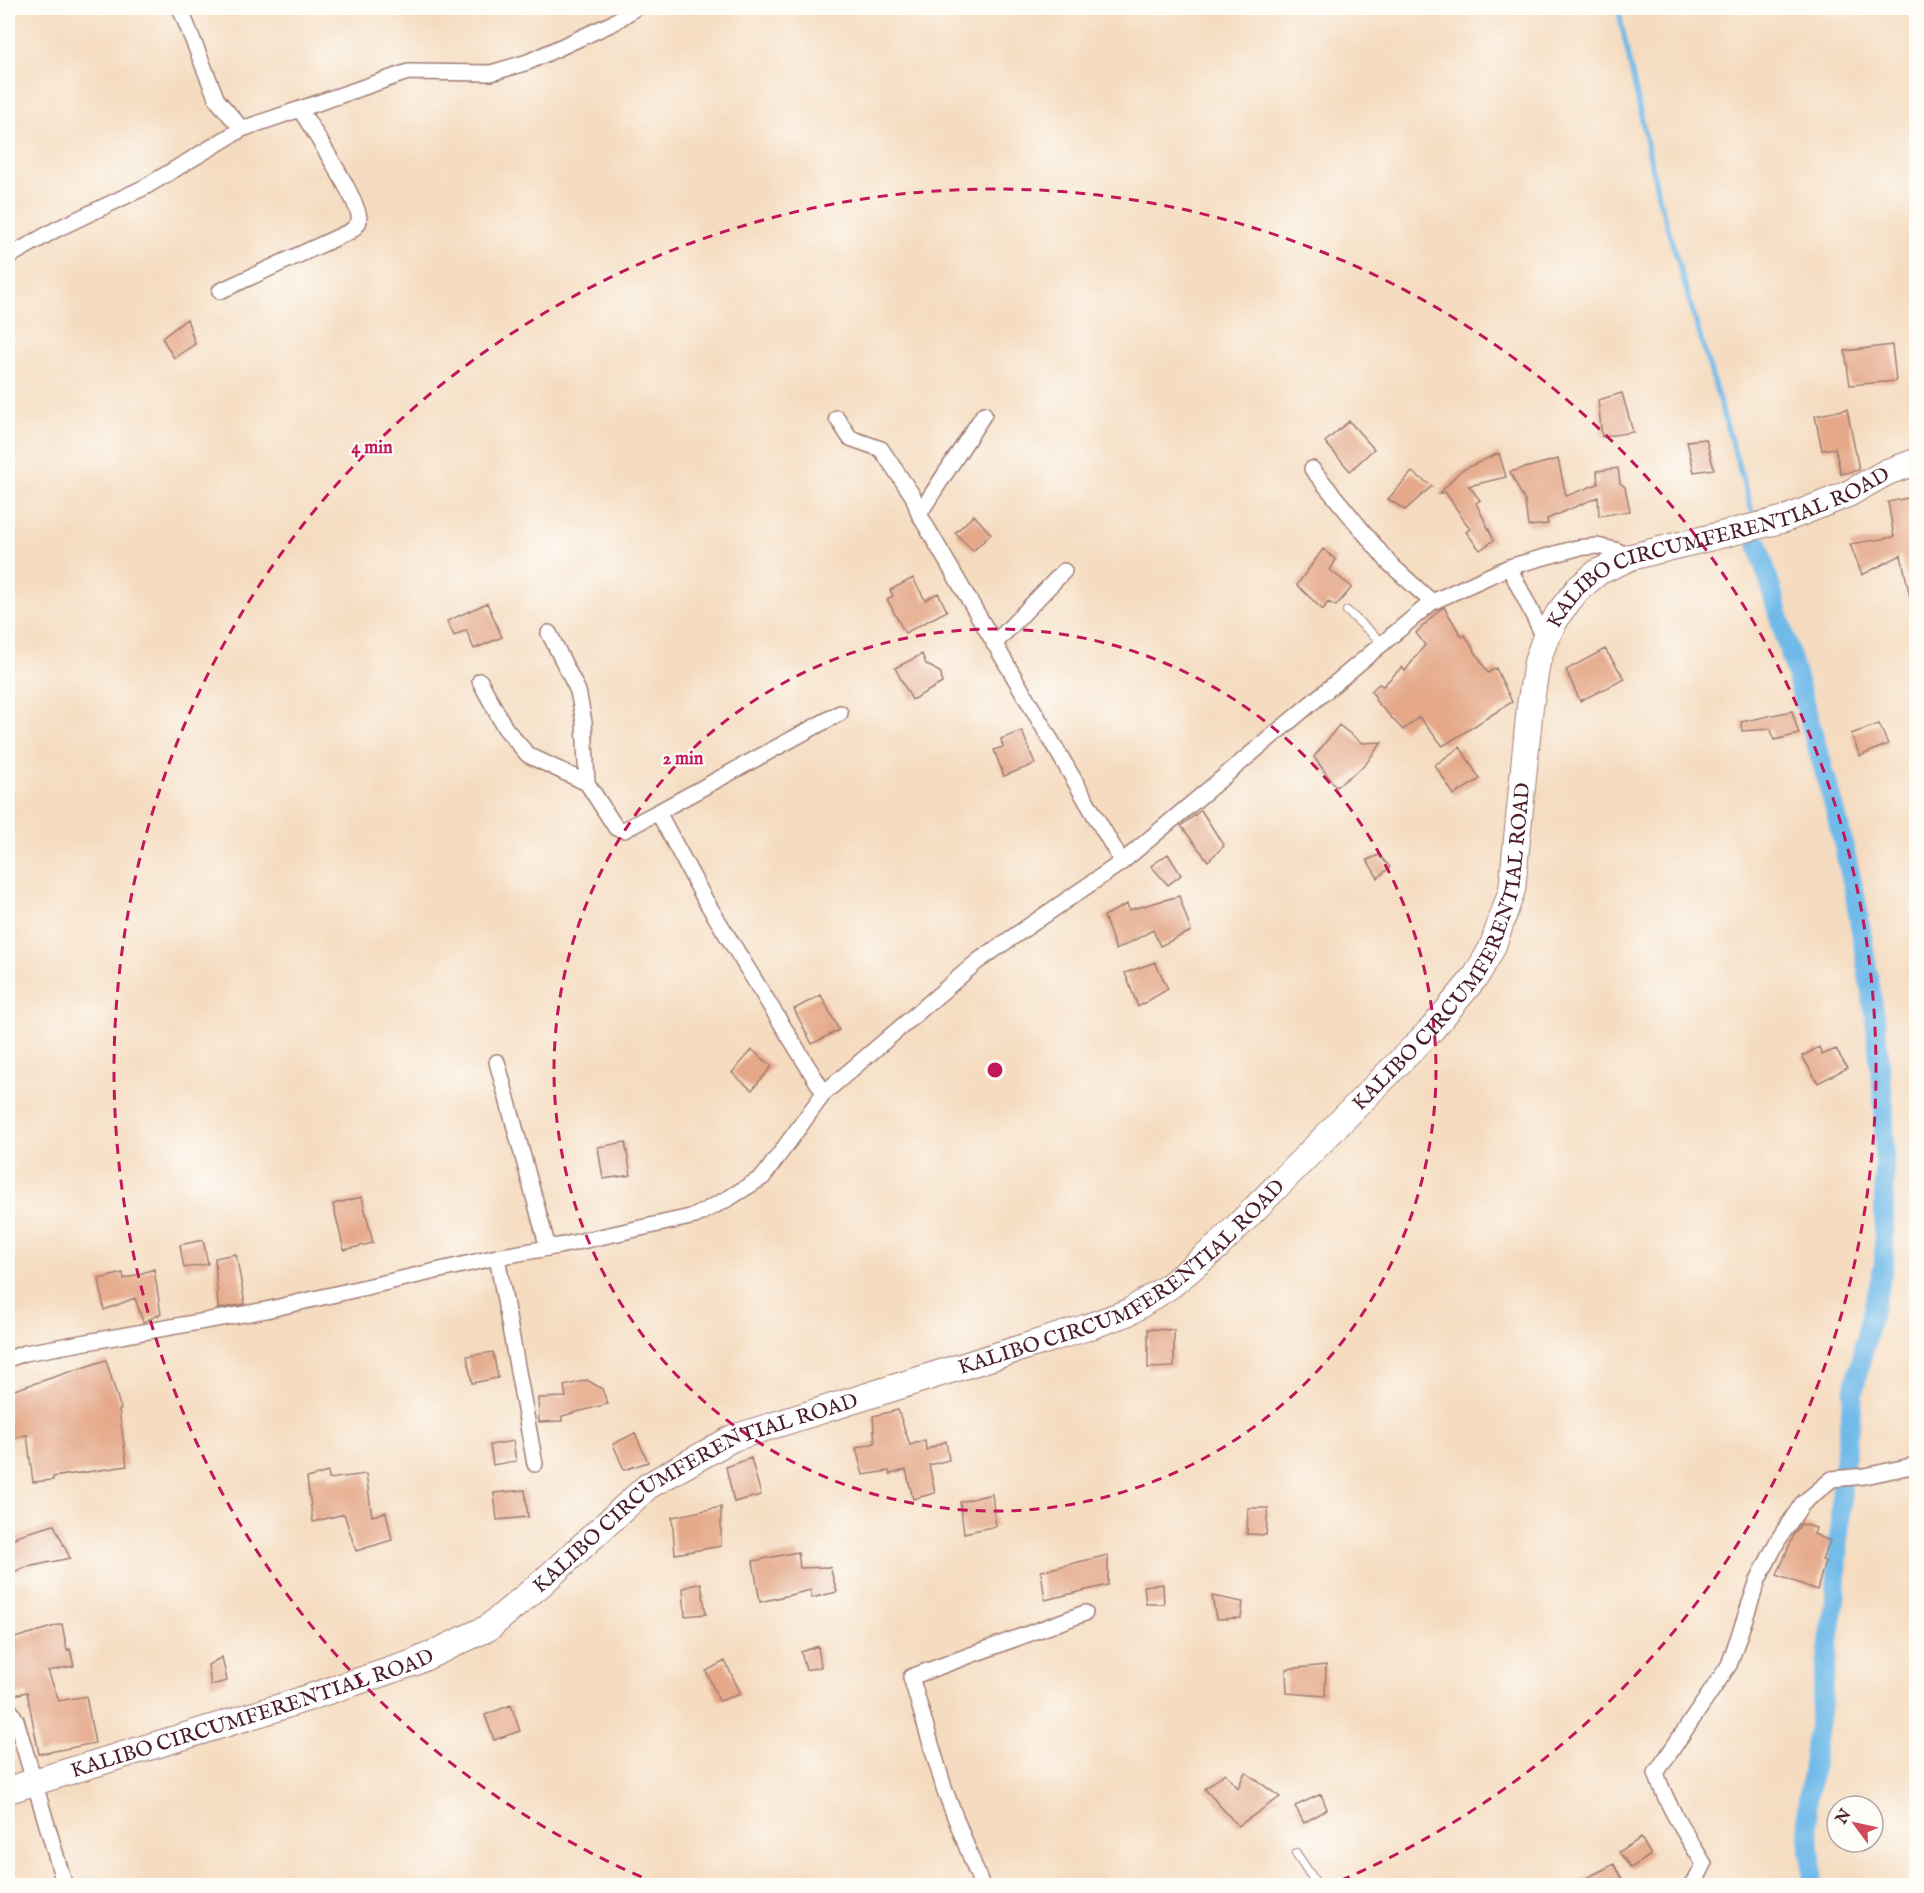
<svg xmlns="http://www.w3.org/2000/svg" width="1924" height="1893" viewBox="0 0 1924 1893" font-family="'IM FELL English',serif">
<rect width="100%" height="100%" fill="#fdfcf7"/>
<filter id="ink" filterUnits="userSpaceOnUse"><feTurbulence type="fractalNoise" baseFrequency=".0167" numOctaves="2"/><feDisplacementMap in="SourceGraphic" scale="12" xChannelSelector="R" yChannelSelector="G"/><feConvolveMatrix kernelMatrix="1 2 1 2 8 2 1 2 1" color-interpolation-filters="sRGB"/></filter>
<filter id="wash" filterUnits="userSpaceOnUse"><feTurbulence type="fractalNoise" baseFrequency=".008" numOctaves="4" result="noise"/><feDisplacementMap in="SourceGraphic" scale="24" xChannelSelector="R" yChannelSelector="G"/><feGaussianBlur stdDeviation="1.35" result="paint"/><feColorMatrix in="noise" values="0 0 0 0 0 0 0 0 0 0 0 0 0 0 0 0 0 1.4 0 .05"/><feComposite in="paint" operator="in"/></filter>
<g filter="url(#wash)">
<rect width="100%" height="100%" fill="#f5dbbf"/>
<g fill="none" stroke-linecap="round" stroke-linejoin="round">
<path stroke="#70bae9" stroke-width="5" d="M1618,8L1658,195L1752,511"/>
<path stroke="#70bae9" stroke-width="20" d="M1758,544L1835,809L1855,895L1875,1017L1884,1111V1264L1854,1388L1843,1469
M1813,1886L1807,1808L1836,1592L1842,1483"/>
</g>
<g id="blocks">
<path fill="#e5a889" d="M187,319L195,344L174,358L162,338Z
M1892,345L1896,381L1850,385L1845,351Z
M1622,393L1633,432L1602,437L1598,400Z
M1847,409L1859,470L1841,474L1835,448L1822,450L1815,416Z
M1349,421L1374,449L1350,471L1325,442Z
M1706,439L1714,469L1694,472L1687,441Z
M1499,453L1506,477L1469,486L1480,500L1476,503L1494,540L1480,550L1466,532L1470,529L1445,492L1439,494L1460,471Z
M1558,459L1566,496L1598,484L1597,471L1618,468L1620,483L1625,487L1630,511L1599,516L1598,497L1547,519L1548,524L1528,526L1525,502L1510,472Z
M1412,472L1432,486L1405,510L1388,499Z
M1917,496V596L1910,597L1901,555L1862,575L1850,544L1894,537L1888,502Z
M974,515L991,534L973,551L955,533Z
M1323,549L1336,560L1330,570L1352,587L1336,606L1328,602L1323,610L1297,585Z
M913,578L925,600L938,593L947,611L905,633L887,599L893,596L890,590Z
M487,603L502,637L474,649L466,630L454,636L447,621Z
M1444,607L1462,637L1465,635L1488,673L1496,668L1512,702L1443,746L1419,717L1403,730L1375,700L1376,698L1371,691L1379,684L1383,686L1402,667L1405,671L1425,645L1416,633L1439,610Z
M1605,649L1625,679L1580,701L1566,670Z
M922,654L926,664L941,673L942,683L912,700L895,668Z
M1792,711L1799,734L1774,740L1771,729L1742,731L1741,722Z
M1879,724L1888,744L1860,756L1851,734Z
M1339,725L1362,743L1382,742L1365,765L1336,787L1314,757Z
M1022,731L1035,764L1004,776L994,750L1003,747L1001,739Z
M1460,747L1480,779L1454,795L1435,765Z
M1201,810L1224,846L1208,861L1181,826Z
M1168,854L1181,875L1168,885L1151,866Z
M1379,855L1390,867L1378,878L1367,860Z
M1179,896L1191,931L1160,946L1153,930L1116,950L1104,916L1127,904L1129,910Z
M1155,962L1168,989L1138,1007L1125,973Z
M821,995L839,1030L812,1044L794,1009Z
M1819,1047L1822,1055L1836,1049L1847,1068L1818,1083L1802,1056Z
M752,1050L772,1066L752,1090L732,1073Z
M625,1142L631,1175L603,1179L598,1147Z
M362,1197L373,1243L344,1250L333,1204Z
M203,1240L208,1264L184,1268L180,1245Z
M236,1254L245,1304L218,1309L215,1258Z
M154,1269L161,1314L143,1322L135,1298L104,1310L99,1279L123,1273L124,1279Z
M1148,1329L1174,1330V1367L1148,1368Z
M493,1352L498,1378L472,1383L467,1356Z
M106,1360L121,1409L119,1410L127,1466L53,1477V1480L33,1482L27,1435L8,1439V1392Z
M587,1380L602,1389L608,1404L562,1416V1421L539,1422L538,1398L566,1397L564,1386Z
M898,1410L910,1445L925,1440L926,1450L946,1441L949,1460L929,1465L935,1493L913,1499L906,1470L890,1474L889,1471L863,1475L856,1448L875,1443L873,1416Z
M635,1433L648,1462L624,1470L613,1444Z
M513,1441L516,1461L493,1465L490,1445Z
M751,1458L761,1495L734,1502L726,1467Z
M328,1472L329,1479L366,1474L372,1516L386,1512L392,1540L356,1551L344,1514L313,1522L307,1478Z
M525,1490L528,1517L497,1520L494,1493Z
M992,1494L996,1526L964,1533L960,1502Z
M721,1507V1546L675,1554L672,1517Z
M1248,1508H1268L1266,1535L1247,1534Z
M1801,1524L1816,1528L1814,1534L1830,1541L1822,1560L1825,1561L1817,1590L1777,1575L1794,1534Z
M54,1525L70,1558L23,1568L8,1575V1541L17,1538L16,1536Z
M798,1552L800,1568L830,1567L837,1592L811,1598V1590L760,1602L753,1561Z
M1108,1555V1585L1045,1600L1041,1571Z
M701,1583L706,1614L685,1616L683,1588Z
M1163,1584L1164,1604H1146L1144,1586Z
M1212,1596L1243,1602L1241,1618L1216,1619Z
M62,1624L67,1650L70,1649L74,1666L48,1671L59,1701L86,1696L95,1743L39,1754L27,1692L15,1695L8,1663V1640Z
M818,1646L821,1667L806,1670L801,1652Z
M222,1657L227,1681L211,1685L208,1665Z
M725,1661L741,1694L719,1701L706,1671Z
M1326,1665L1325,1696L1287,1693L1286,1669Z
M511,1705L520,1731L494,1740L485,1715Z
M1245,1772L1280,1797L1238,1826L1205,1789L1225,1773L1238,1788Z
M1321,1794L1327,1809L1304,1823L1295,1806Z
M1641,1838L1651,1855L1631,1868L1619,1852Z
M1614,1864L1626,1886H1571Z"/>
</g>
</g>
<g filter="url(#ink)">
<use href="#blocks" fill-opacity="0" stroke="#a07d75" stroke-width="1.5"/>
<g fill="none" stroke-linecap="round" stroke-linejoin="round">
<defs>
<path id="lane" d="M1347,611L1384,644
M1296,1853L1318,1886"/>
<path id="street" d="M180,8L217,100L242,129
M8,257L55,230L145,187L242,129L408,72L491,73L528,62L613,23L635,8
M220,291L351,231C355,227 359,224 359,220C362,205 310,126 300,109
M837,418L850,438L881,449L913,496L919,514L1122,862
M1312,469L1389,563L1432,602
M919,514L984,414
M1509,567L1545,639
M549,633L578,691L584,722L587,783
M994,644L1064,571
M480,681L505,728L528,755L587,783L616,828L624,830L658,812L704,898L824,1093
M658,812L840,713
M497,1062L548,1248
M497,1257L535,1464
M8,1359L25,1353L266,1310L497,1257L559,1246L695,1216L729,1198L763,1177L824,1093L978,961L1122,862L1432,602L1509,567L1577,548L1597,546L1615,550L1631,557
M8,1707L16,1720L65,1886
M982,1886L945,1791L911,1677L1085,1613
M1690,1886L1697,1878L1704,1864C1685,1833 1668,1808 1656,1773L1729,1665L1758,1580L1778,1540L1802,1504L1832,1479L1865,1476L1916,1465"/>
<g id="primary">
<path id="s1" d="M8,1790L277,1708L413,1663L488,1628L542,1583L648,1486L733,1438L1085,1328L1129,1312L1171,1285L1218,1246L1432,1029L1476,976L1492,948L1512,890L1530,706L1537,662L1545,639L1559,613L1578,589L1598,572L1631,557L1785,519L1848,494L1887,472L1916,462"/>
</g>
</defs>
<use href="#lane" stroke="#a07d75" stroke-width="10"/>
<use href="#street" stroke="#a07d75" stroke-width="18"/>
<use href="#primary" stroke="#a07d75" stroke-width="28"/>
<use href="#lane" stroke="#fff" stroke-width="8"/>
<use href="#street" stroke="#fff" stroke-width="15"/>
<use href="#primary" stroke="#fff" stroke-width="26"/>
</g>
</g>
<g fill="none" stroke="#c2185b" stroke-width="3" stroke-dasharray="10 8">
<circle cx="995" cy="1070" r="441"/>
<path d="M658 1884A881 881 0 1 1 1332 1884"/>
</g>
<g text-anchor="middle" stroke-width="4.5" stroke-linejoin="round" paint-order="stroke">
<g font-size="21" fill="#4a1f2b" stroke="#fdfcf7">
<text dy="7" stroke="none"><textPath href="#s1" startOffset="2271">KALIBO CIRCUMFERENTIAL ROAD</textPath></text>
<text dy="7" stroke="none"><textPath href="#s1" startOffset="1731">KALIBO CIRCUMFERENTIAL ROAD</textPath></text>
<text dy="7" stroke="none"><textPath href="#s1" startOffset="1245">KALIBO CIRCUMFERENTIAL ROAD</textPath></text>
<text dy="7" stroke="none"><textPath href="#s1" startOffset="759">KALIBO CIRCUMFERENTIAL ROAD</textPath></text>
<text dy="7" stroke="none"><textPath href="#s1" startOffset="256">KALIBO CIRCUMFERENTIAL ROAD</textPath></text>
</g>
</g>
<circle cx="995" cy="1070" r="9" fill="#c2185b" stroke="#fdfcf7" stroke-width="3"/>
<g font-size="18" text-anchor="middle" font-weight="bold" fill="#c2185b" stroke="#fdfcf7" stroke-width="4.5" stroke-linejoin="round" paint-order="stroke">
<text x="372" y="453">4 min</text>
<text x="683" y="764">2 min</text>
</g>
<rect width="1924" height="1893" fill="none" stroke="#fdfcf7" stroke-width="30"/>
<g transform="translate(1855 1824) rotate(303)"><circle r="28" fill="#fdfcf7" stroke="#b5a4a5" stroke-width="1.5"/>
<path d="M0-4.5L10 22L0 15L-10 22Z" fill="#d1495b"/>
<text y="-9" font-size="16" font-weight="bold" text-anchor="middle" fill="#4a1f2b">N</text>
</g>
</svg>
